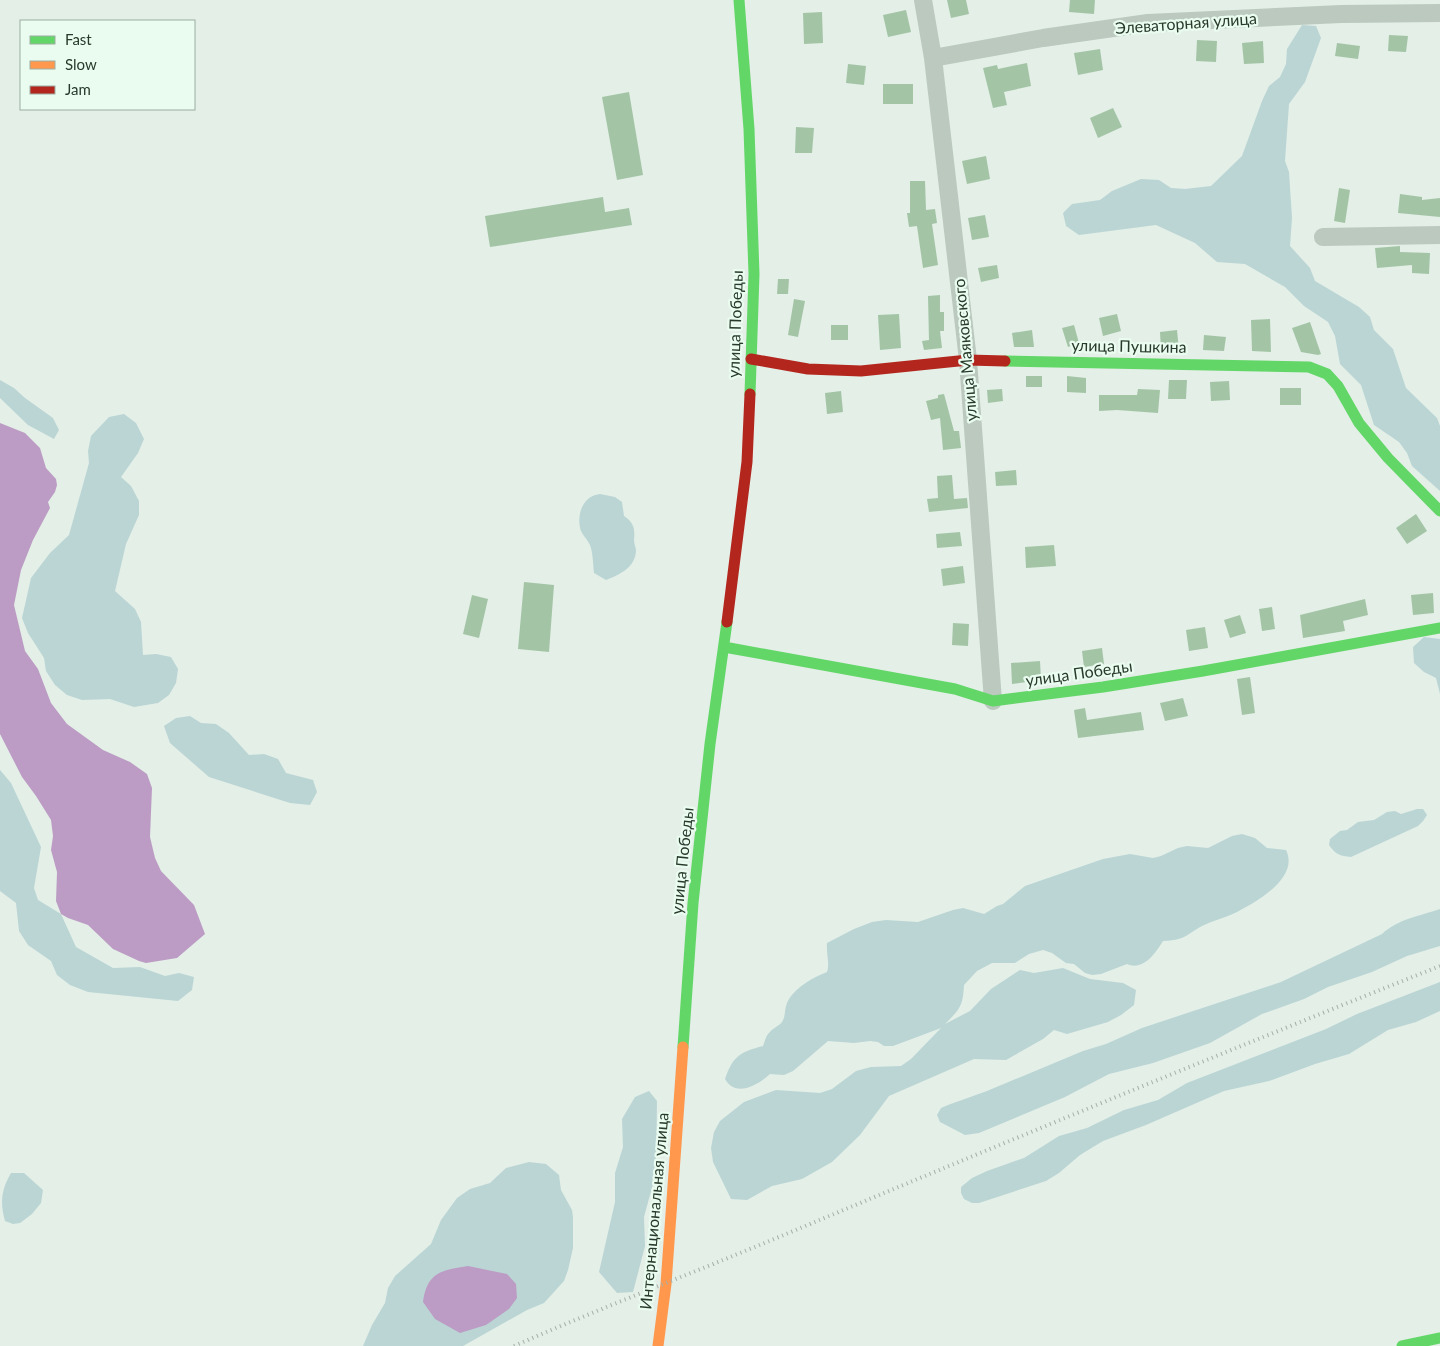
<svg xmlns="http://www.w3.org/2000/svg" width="1440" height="1346" viewBox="0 0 1440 1346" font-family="Lato,sans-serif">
<rect width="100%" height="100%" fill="#e3efe7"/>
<path fill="#bbd5d5" d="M1302,25L1316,26L1321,38L1305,82L1289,104L1285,161L1289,172L1292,218L1290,246L1310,268L1315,281L1359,307L1370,317L1374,330L1393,349L1406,388L1437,418L1440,426V491L1412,466L1407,453L1399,442L1374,425L1361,385L1340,364L1335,336L1328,322L1304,306L1285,287L1245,264L1217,262L1195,243L1156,225L1079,235L1066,226L1063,213L1072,204L1100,200L1112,191L1141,179L1159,180L1171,188L1185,189L1211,186L1242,156L1262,101L1269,86L1280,77L1286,64L1287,49Z
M0,380L14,388L25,398L53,418L59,430L54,439L28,425L0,398Z
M124,414L136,423L144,439L138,453L121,477L131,486L139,501V515L126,544L115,591L135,609L141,622L143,655L156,654L171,657L178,669L176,683L169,695L158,703L134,707L110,699L82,700L67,695L55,685L46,671L44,658L28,633L22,618L31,578L50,553L69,535L89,463L88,451L91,436L109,417Z
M600,494L615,497L622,502L624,516C634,523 635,528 634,540C634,544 636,548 636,551C635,568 619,575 606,580L594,573C593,564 593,553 590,545C588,540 583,536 581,531C576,516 582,496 600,494Z
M1424,637L1440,639V694L1436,678L1424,672L1414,663L1413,647Z
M190,716L201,723L216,724L229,733L249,755L264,754L278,759L286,773L313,780L317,792L310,805L290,803L209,777L170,743L164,726L176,718Z
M0,770L11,783L41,847L34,888L38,900L61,914L76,947L113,968L140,967L165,976L179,973L194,977L192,990L178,1001L88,992L70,985L57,975L51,961L28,945L19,931L16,903L0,891Z
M1417,809H1423L1427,815L1423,821L1418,826L1351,857C1340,856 1335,854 1329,845L1330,839L1340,831L1347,830L1358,822L1374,820L1387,812L1395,811L1401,814Z
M1242,834L1255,838L1267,848L1286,850C1300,878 1255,903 1235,913C1224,918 1212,921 1202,926C1184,936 1185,940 1163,941C1155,954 1143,971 1127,964L1101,974L1092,975L1085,973L1074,964L1066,963L1052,953L1043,950L1029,954L1015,963H992L977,971L964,985C963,1006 960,1009 945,1024L970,1011L991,989L1020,970L1034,973L1063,968L1090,979L1123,983L1136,990L1134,1005L1121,1015L1108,1022L1067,1034L1054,1030L1043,1039L1006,1060L974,1059L889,1096L860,1135L832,1162L802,1179L772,1186L747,1200L731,1199L713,1162L711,1148L714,1132L720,1121L744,1102L776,1090L820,1093L832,1089L856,1071L871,1067L901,1066L911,1059L941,1028L893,1046H884L878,1042L870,1041L854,1043L828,1041L793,1071L784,1075L770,1074C758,1085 736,1098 725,1079C733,1056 740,1052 763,1046C765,1041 766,1035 770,1032C773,1028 779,1026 782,1022C786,1016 784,1010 787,1003C794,988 812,978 827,972C830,963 826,953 827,943L854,929L872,922L886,920L918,922L953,910L963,908L984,914L997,906L1003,904L1025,886L1103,859L1130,854L1153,858L1161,856L1178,848L1187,846L1208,848L1232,836Z
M1440,909V946L1407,956L1372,972L1328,987L1304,999L1262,1014L1210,1043L1153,1063L1109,1074L1065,1097L979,1133L965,1135L940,1122L937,1115L941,1108L948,1105L987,1091L1083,1051L1106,1044L1142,1028L1281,982L1382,934C1398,919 1420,916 1440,909Z
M1440,982V1011L1416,1022L1388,1030L1349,1054L1315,1064L1269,1081L1224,1091L1146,1125L1103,1141L1080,1155L1059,1173L1046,1181L979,1203H972L964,1199L961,1193V1187L972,1178L987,1171L1024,1158L1059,1136L1087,1128L1124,1110L1158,1100L1187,1083L1326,1029L1357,1014Z
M649,1091L657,1101L656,1173L644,1217L645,1246L633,1292L617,1293L599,1272L615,1202V1173L623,1147L622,1119L635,1097Z
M529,1162L546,1164L559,1175L561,1190L572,1210L573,1217V1248L568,1270L564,1281L544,1303L527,1310L463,1346H363L372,1325L385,1303L388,1288L395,1276L431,1244L441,1220L457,1198L470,1189L490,1183L506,1168Z
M11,1173H24L43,1190L41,1203L32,1214L20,1223L13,1224L5,1221C0,1203 1,1190 11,1173Z"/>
<path fill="#bc9cc4" d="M0,423L25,433L40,448L46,468L56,479L57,485L55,492L48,502L50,508L33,540L21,570L14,605L25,651L38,669L51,703L67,724L103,750L130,762L147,774L152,788L150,837L155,858L161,871L194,905L205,934L177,958L146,963L139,961L113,949L88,925L68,918L61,914L56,901L57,872L51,850L53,836L51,820L36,796L22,777L0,734Z
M468,1266L507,1274L516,1284L517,1298L509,1309L486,1325L460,1333L435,1319L423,1302C427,1272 442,1270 468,1266Z"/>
<path fill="#a3c5a6" d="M947,0H966L969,14L951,18Z
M1070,0H1095L1094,14L1069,12Z
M906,10L911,32L888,37L883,15Z
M822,12L823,43L804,44L803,13Z
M1389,35L1408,36L1406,52L1388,51Z
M1197,40L1217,41L1216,62L1196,61Z
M1263,41L1264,63L1244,64L1242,43Z
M1337,43L1360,46L1358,59L1335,56Z
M1100,49L1103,70L1078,75L1074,53Z
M1027,63L1031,86L1004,92L1007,105L993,108L983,68L997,65L998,69Z
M848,64L866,66L864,85L846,83Z
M883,84H913V104H883Z
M629,92L643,175L617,180L602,97Z
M1113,108L1122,127L1098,138L1090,118Z
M796,127L814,128L812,153H795Z
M986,156L990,179L967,184L962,161Z
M910,181H925L926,210L935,209L937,223L932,224L938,265L923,268L917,226L909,227L907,213H910Z
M1339,188L1350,190L1345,223L1334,221Z
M1400,194L1422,197V200L1440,198V217L1398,213Z
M603,197L605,212L629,208L632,225L490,247L485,216Z
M985,215L989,237L972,240L968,218Z
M1400,246V252L1430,253L1429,274L1412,273V265L1377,268L1375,248Z
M997,265L999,278L981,282L978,268Z
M778,279H789L788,294H777Z
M940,295V312H944V331H940L942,348L924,350L922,341L929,340L928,296Z
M794,299L805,301L798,337L788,335Z
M899,314L901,348L880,350L878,315Z
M1117,314L1121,331L1103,336L1099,318Z
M1270,319L1271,352L1252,351L1251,320Z
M1310,322L1321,354L1318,355L1301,352L1292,328Z
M831,325H848V340H831Z
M1074,325L1079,343L1068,347L1062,328Z
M1032,330L1034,347H1014L1012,333Z
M1177,330L1179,350H1161L1160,332Z
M1204,335L1226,337L1224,351L1203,350Z
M1026,376H1042V387H1026Z
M1067,376L1086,378V393L1067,392Z
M1169,380H1187L1186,399H1168Z
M1229,381L1230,400L1211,401L1210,382Z
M1280,388H1301V405H1280Z
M1002,389L1003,401L988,403L987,390Z
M1138,389L1160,390L1158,413L1117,410L1099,411V395H1137Z
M841,391L843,412L827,414L825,393Z
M944,394L954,431H959L961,448L943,450L940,418L931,420L926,401L938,398V395Z
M1016,470L1017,485L996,486L995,472Z
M952,475L954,499L967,498L968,508L929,512L927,499L938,498L937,476Z
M1416,514L1427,531L1407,544L1396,528Z
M960,532L962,546L937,548L936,534Z
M1054,545L1056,566L1026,568L1025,547Z
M963,566L965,583L943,586L941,569Z
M524,582L554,585L549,652L518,649Z
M1433,593L1434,613L1413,615L1411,595Z
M472,595L488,599L479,638L463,634Z
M1365,599L1368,615L1343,621L1345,631L1303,638L1300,615Z
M1272,607L1275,629L1262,631L1259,609Z
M1240,615L1246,633L1230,638L1224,620Z
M953,623L969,624L968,646L952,645Z
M1205,627L1208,648L1189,651L1186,630Z
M1102,648L1104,664L1084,667L1082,651Z
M1040,661L1041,680L1012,684L1011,663Z
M1250,677L1255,713L1242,715L1237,679Z
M1183,698L1188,716L1165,721L1160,703Z
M1085,708L1087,720L1141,712L1144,730L1078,738L1074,710Z"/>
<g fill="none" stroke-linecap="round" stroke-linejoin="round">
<path stroke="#bbc9bf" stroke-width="18" d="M923,0L933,58L968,360L993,701
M933,58L1043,38L1148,23L1341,14L1440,13
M1323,237L1440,235"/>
<path stroke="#63d668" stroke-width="11" d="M739,0L749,129L754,274L750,394
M1005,361L1309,367L1327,374L1338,386L1359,423L1388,458L1440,511
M724,647L955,689L993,701L1103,687L1203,671L1440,628
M683,1047L693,903L710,744L727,622
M1402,1346L1440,1338"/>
<path stroke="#ff974d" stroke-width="11" d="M658,1346L666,1284L683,1047"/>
<path stroke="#b3261e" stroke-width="11" d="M751,359L808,369L861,371L968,360L1005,361
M727,622L747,462L750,394"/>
<path stroke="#a5b0a8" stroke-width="4" stroke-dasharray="1 4" stroke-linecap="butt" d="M514,1346C601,1308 690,1274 779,1237C998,1145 1219,1054 1440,966"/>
</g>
<g text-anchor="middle" stroke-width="4.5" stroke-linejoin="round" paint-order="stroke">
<g font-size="16" fill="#283a2a" stroke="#eafcf0">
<text transform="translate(1186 23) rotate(-4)" y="6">Элеваторная улица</text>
<text transform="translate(735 324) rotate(-88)" y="6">улица Победы</text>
<text transform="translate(1129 346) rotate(1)" y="6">улица Пушкина</text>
<text transform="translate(965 350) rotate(-95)" y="6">улица Маяковского</text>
<text transform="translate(1079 673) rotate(-8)" y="6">улица Победы</text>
<text transform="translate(682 861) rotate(-84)" y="6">улица Победы</text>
<text transform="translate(654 1211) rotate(-85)" y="6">Интернациональная улица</text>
</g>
</g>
<rect x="20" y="20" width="175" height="90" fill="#eafcf0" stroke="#9caea1"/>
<rect x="30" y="36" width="25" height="8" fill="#63d668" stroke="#9caea1"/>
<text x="65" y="45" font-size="15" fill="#283a2a">Fast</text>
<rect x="30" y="61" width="25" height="8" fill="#ff974d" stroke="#9caea1"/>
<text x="65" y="70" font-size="15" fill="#283a2a">Slow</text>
<rect x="30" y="86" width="25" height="8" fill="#b3261e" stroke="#9caea1"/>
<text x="65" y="95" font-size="15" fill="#283a2a">Jam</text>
</svg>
